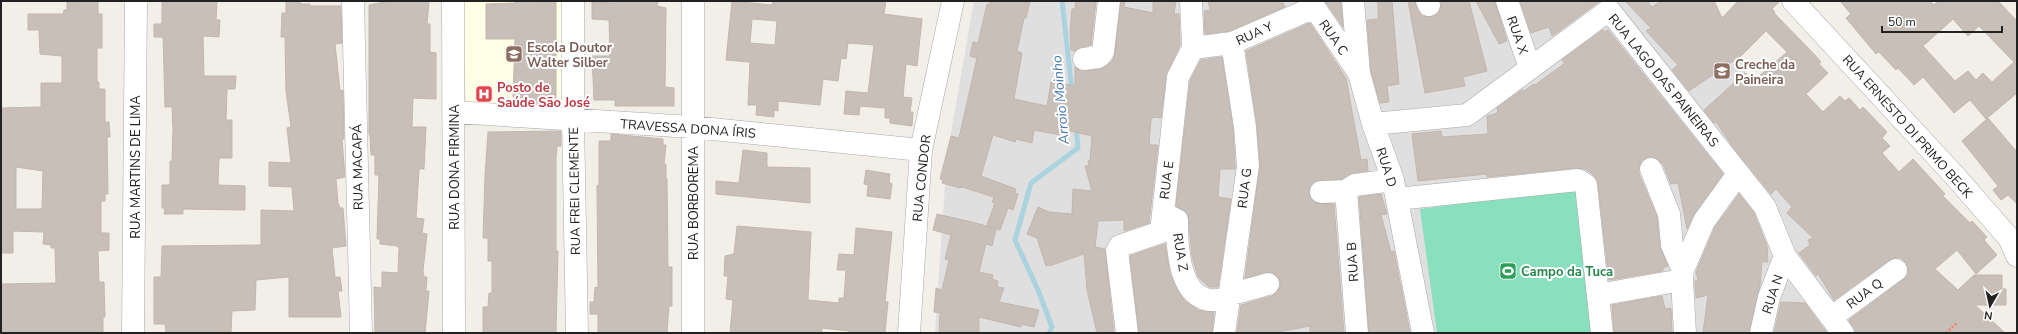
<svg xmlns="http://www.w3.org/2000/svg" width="2018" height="334" viewBox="0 0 2018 334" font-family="'Nunito Sans',sans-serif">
<rect width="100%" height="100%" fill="#f2efe9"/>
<path fill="#e0dfdf" d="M974,1H1715L1767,119L2003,333H935L947,156Z"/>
<path fill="#ffffe5" d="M463,1H562L563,106H466Z"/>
<path fill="#88e0be" d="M1577,188L1597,333H1437L1420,209Z"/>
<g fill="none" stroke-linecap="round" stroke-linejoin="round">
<path stroke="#aad3df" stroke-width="5" d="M1062,1L1072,91
M1049,333L1052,327L1038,290L1015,240L1031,183L1078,148L1076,127"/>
</g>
<path fill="#c7bfb8" stroke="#c4b6ab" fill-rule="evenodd" d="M98,1V14H102V48H97V82H99V89H105V122H109L110,137H107L108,194H105V201H101V233H109V250L98,251L99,282H104L105,317H103V333H1V284L56,283L55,248H51V245L43,244L44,232L13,231V253H1V108L41,107V83H62V56L40,54L39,30H28V14H63L64,10H67V2ZM16,167L43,171L42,209H16Z
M162,1H217L216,20H220L219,37L203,36L204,76H236L235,89H227L226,120H232V158H219L218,185L245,186V210L183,209V214H164L165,208H162V185H170V161H172L173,129L172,107H165L163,37H154V24H162Z
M286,1H300V4H310V6H341L342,43L335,44L340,91L343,90L344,139H342L345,177L336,179L338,203L340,208H343L346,246L332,248L335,277H340L342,291H338L341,317H289V277L256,280L255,310L232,311L231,332L166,333L165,324H154V277H161L162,246L261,245V210L294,211L292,187L269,186V162L291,163L287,128L291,127L286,91L285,37H281L282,13H286Z
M389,1H429L427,24H430V52L436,53V99L413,98L412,127H426L424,169H419L416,218L424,219L422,233L427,234L423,271L424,277H427L426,291H429L425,333H375L374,287L382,288V272L398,273L399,248L397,246L380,244V239H377L379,175H375V155H371L370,135H369V5Z
M515,1L556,2V97L555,101L549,100V105L517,103V97H513L515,39H486V4L515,3Z
M615,1H658L657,6L666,8L665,87L674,88V106H615V100H594L592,56H610L609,20L592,19V2L615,3Z
M732,1L772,5L773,1H886L884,14L922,19L917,66L906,64L903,97L912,98L910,112H913L912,126L890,123V118H885V108L860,106L859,115L844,114L846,91L868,93L874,45L848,43L846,59L841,58L838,81L823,79L820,105L778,101V111L774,110V117L756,115L757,105H748L750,62L726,60ZM752,19L777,21L775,45L750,43Z
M990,1H1030L1026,18H1024L1017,51L1022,53L1014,99L1047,106L1051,82L1075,86V67L1085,71L1101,69L1108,65L1113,60L1115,53L1121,1H1125L1124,7L1153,13V1H1176L1174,14H1179L1180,45L1166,75L1161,118L1153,117L1151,120L1149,145H1158L1149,223L1124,231V220L1098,221L1095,247L1105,249L1114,333H1097L1087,290L1084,254L1049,266V265L1046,266L1037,238L1027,234L1038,207L1049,212L1072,214L1073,189L1092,191L1085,166H1089L1088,161H1090L1092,136L1066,130L1065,136L1034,130L1032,143L1016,139L1015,142L993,135L981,176L1016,189L1015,193L1018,194L1013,210L1008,208L1000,230L987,225L995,203L992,202L994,197L962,187L960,188L942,183L943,180L940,179L951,136L959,138L977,58L970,56L973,42L978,43L987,4L989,5Z
M1076,1H1096L1091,45L1082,47L1075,51L1071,50L1070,32L1072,9H1075Z
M1208,1H1282L1285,7L1229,31L1205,34L1204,11L1210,10Z
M1325,1H1341L1343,27Z
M1378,1H1392L1399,84L1387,86L1389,102L1380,103L1371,71L1367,20L1378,19Z
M1408,1H1415L1418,11L1422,16L1429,17L1434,16L1439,12L1441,6V1H1469L1487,71L1463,77L1465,86L1425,93Z
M1476,1H1495L1507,41L1499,44Z
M1520,1H1600L1552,36L1549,27L1531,33Z
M1625,1H1647L1652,7L1661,1H1714L1722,18L1738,1H1780L1772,9L1775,12L1774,13L1814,54L1821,62L1819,64L1828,73L1806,94L1823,112L1840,96L1845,101L1849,98L1860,110L1863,107L1887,132L1882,138L1890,146L1882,153L1899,172L1913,159L1945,194L1943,196L1970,223L1972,221L1987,237L1984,240L1997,255L1976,274L1957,250L1935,269L1958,290L1974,275H2002V289H2006V305H1975L2005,333H1855L1849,320L1903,280L1908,275V269L1906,263L1901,258H1895L1889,260L1834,300L1818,274L1816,276L1799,253L1810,245L1808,240L1813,238L1787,213L1792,207L1776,189L1771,194L1733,147L1716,122L1714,123L1704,110L1745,73L1751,83L1787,52L1766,31L1742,55L1689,91L1672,70L1678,65L1646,31L1651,28Z
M1840,1H1930L1934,5L1938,1H1998L2017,21V93L1986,119L1970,100L1954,113L1923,77L1914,85L1898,68L1896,70L1879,52L1876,54L1846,18L1851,14ZM1953,19L1968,36L1979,26L2014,62L1992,82L1983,73L1976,80L1968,71L1955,81L1923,46Z
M1310,23L1346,78L1361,160L1367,159L1368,171L1353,173L1342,179L1315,181L1310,186L1309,192L1311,199L1316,203L1334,204L1344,333H1310V326L1283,331V333H1237L1241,305L1272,296L1277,292L1280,286V280L1276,275L1271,272L1245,278L1260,165L1257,125L1246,51Z
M1603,30L1605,32L1608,30L1723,174L1694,214L1687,229L1678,183L1671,184L1663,164L1658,159L1652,157H1647L1641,161L1639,167V174L1657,217L1660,246L1668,266L1663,268V271L1609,280L1598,184L1593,174L1585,169L1577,168L1487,177V174L1418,181L1412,134L1441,131L1442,137L1488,134L1487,116L1498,113L1497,108L1522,90L1524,91L1534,84L1535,85L1565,63L1562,60Z
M1222,57L1233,128L1235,166V169H1220L1218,197L1231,199L1218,287H1209L1198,277L1192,256L1188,214L1176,206L1190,81L1201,60Z
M1988,118L2017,152V204L2008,195L2001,200L1993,190L1998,186L1962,141Z
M561,131V146H557L556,159V251H558L556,333H483V307H488L489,293H492V261H488V238H483L485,176L488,132Z
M611,134L663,139V145H666L664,164H666V178L667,179L668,267H672V306H669L667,333H598V314H590V302H594L595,287L598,288L597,185L599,186V141H611Z
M743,150L767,153V167L810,168V203L716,194V181L739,183Z
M866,170L890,174L889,182L892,184L890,199L867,196L868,185L864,184Z
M1381,194L1387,214L1381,215L1391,252L1394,251L1410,333H1369L1359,197Z
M1739,194L1754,213L1767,246L1768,262H1762L1760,285L1749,333H1703L1708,295L1696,298L1695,281L1698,280L1696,272L1715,227Z
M937,214L976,223L996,229L992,246L986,244L979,272L993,275L992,279L998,281L997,287L1004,288L999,302L1039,310L1034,327L1021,324V327L979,317V333H939L940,313L934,312L936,288L942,290L949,260L945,259L951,235L933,230Z
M737,226L811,232L808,300L839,303V298H844L846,270H837L839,254L854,255L856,228L892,232L885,302H888L885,333H849V331L822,328V333H730L733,300L726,299L728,276H724L725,256L734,254Z
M1165,244L1170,274L1178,291L1185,301L1198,310L1214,312L1212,333H1139L1130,256Z
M1662,296L1665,309L1671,308L1672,333H1614L1612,305Z
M1781,302L1805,303L1827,333H1774Z"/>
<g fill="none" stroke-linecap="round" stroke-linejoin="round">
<defs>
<path id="minor" d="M353,1L361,333
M453,1L454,333
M573,1V120L577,333
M693,1V333
M1310,1L1359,73
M1353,1L1359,73L1373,124L1393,180L1423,333
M1427,1L1429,5
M1507,1L1530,68
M1793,1L1954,175L2009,238L2017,256
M1193,48L1232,43L1313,8
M1084,59L1099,57L1103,52L1109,1
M454,112L692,127L921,150
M1373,124L1467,115L1609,10L1765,207L1785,256L1843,333
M1651,169L1669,214L1672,245L1683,270
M1346,191L1357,333
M1321,192L1346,191L1355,185L1393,180
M1397,199L1578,180L1586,185L1602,333
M1163,213L1177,220C1177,246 1178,304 1218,300C1222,300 1226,297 1229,295C1242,291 1255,288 1268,284
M1598,295L1682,280
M1832,317L1896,270
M133,333L136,1
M909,333L921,150L953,1
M1127,333L1117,251L1120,246L1161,232L1178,77L1193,48L1191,1
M1224,333L1248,166L1245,127L1232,43
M1685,333L1682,280L1683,270L1704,221L1738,174
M1761,333L1769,297L1785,256"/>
</defs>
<use href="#minor" stroke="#a9a9a9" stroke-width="23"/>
<path stroke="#fa8072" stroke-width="2.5" stroke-dasharray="2 2" stroke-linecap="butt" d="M1946,333L1957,323"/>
<use href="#minor" stroke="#fff" stroke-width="22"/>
</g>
<defs>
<symbol id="school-square" viewBox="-11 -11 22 22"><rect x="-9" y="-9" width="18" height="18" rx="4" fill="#8d6e63" stroke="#fff"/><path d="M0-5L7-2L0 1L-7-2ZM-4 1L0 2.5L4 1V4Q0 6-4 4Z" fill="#fff"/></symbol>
<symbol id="hospital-square" viewBox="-11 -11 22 22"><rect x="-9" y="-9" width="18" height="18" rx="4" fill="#e0444e" stroke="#fff"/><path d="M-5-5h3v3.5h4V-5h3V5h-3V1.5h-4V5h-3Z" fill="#fff"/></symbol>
<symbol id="stadium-square" viewBox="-11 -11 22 22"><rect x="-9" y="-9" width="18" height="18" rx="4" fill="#2e9e5b" stroke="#fff"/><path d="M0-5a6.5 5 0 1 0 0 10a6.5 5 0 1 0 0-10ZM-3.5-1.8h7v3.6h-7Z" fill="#fff"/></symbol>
</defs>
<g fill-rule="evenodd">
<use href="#school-square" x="504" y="44" width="20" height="20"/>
<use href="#school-square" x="1712" y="61" width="20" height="20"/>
<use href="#hospital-square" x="474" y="84" width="20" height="20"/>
<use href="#stadium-square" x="1498" y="261" width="20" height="20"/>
</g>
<g text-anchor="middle" stroke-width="4" stroke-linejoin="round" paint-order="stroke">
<g font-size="13" fill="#222" stroke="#fff">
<text transform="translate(1254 33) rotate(-24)" y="5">RUA Y</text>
<text transform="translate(1518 35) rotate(71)" y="5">RUA X</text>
<text transform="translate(1334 37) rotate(55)" y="5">RUA C</text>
<text transform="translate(1664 80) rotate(51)" y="5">RUA LAGO DAS PAINEIRAS</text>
<text transform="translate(1908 126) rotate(48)" y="5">RUA ERNESTO DI PRIMO BECK</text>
<text transform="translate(688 128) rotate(4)" y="5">TRAVESSA DONA ÍRIS</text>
<text transform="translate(135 167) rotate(-90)" y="5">RUA MARTINS DE LIMA</text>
<text transform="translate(357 167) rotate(-91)" y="5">RUA MACAPÁ</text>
<text transform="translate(454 167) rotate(-90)" y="5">RUA DONA FIRMINA</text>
<text transform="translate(1387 167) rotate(72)" y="5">RUA D</text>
<text transform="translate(921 178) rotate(-84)" y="5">RUA CONDOR</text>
<text transform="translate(1166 180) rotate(-83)" y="5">RUA E</text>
<text transform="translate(1244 188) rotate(-83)" y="5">RUA G</text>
<text transform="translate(574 191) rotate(-91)" y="5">RUA FREI CLEMENTE</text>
<text transform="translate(693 203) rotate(-90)" y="5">RUA BORBOREMA</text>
<text transform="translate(1181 252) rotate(81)" y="5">RUA Z</text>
<text transform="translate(1352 262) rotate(-94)" y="5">RUA B</text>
<text transform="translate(1864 293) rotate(-37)" y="5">RUA Q</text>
<text transform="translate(1772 294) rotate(-72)" y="5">RUA N</text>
</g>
<g font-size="13" font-weight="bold" fill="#785e54" stroke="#fff" text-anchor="start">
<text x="527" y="52">Escola Doutor<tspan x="527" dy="15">Walter Silber</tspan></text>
<text x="1735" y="69">Creche da<tspan x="1735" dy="15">Paineira</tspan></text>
</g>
<g font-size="13" font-weight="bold" fill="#be3a42" stroke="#fff" text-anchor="start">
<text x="497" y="92">Posto de<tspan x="497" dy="15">Saúde São José</tspan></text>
</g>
<g font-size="13" font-weight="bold" fill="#27864d" stroke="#fff" text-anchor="start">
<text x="1521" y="276">Campo da Tuca</text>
</g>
<g font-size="14" font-style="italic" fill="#4a7aab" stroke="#fff">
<text transform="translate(1060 100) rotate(-95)" y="5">Arroio Moinho</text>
</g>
</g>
<rect width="2018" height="334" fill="none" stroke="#222222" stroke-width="4"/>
<g transform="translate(1990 306) rotate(189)" stroke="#ffffff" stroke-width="3" paint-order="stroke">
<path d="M0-3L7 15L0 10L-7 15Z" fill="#222222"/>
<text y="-6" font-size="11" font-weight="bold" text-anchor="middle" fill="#222222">N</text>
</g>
<path d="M1882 26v6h120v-6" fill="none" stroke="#222222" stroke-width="2"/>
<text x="1888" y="26" font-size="12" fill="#222222" stroke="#ffffff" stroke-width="3" paint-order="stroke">50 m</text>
</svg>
